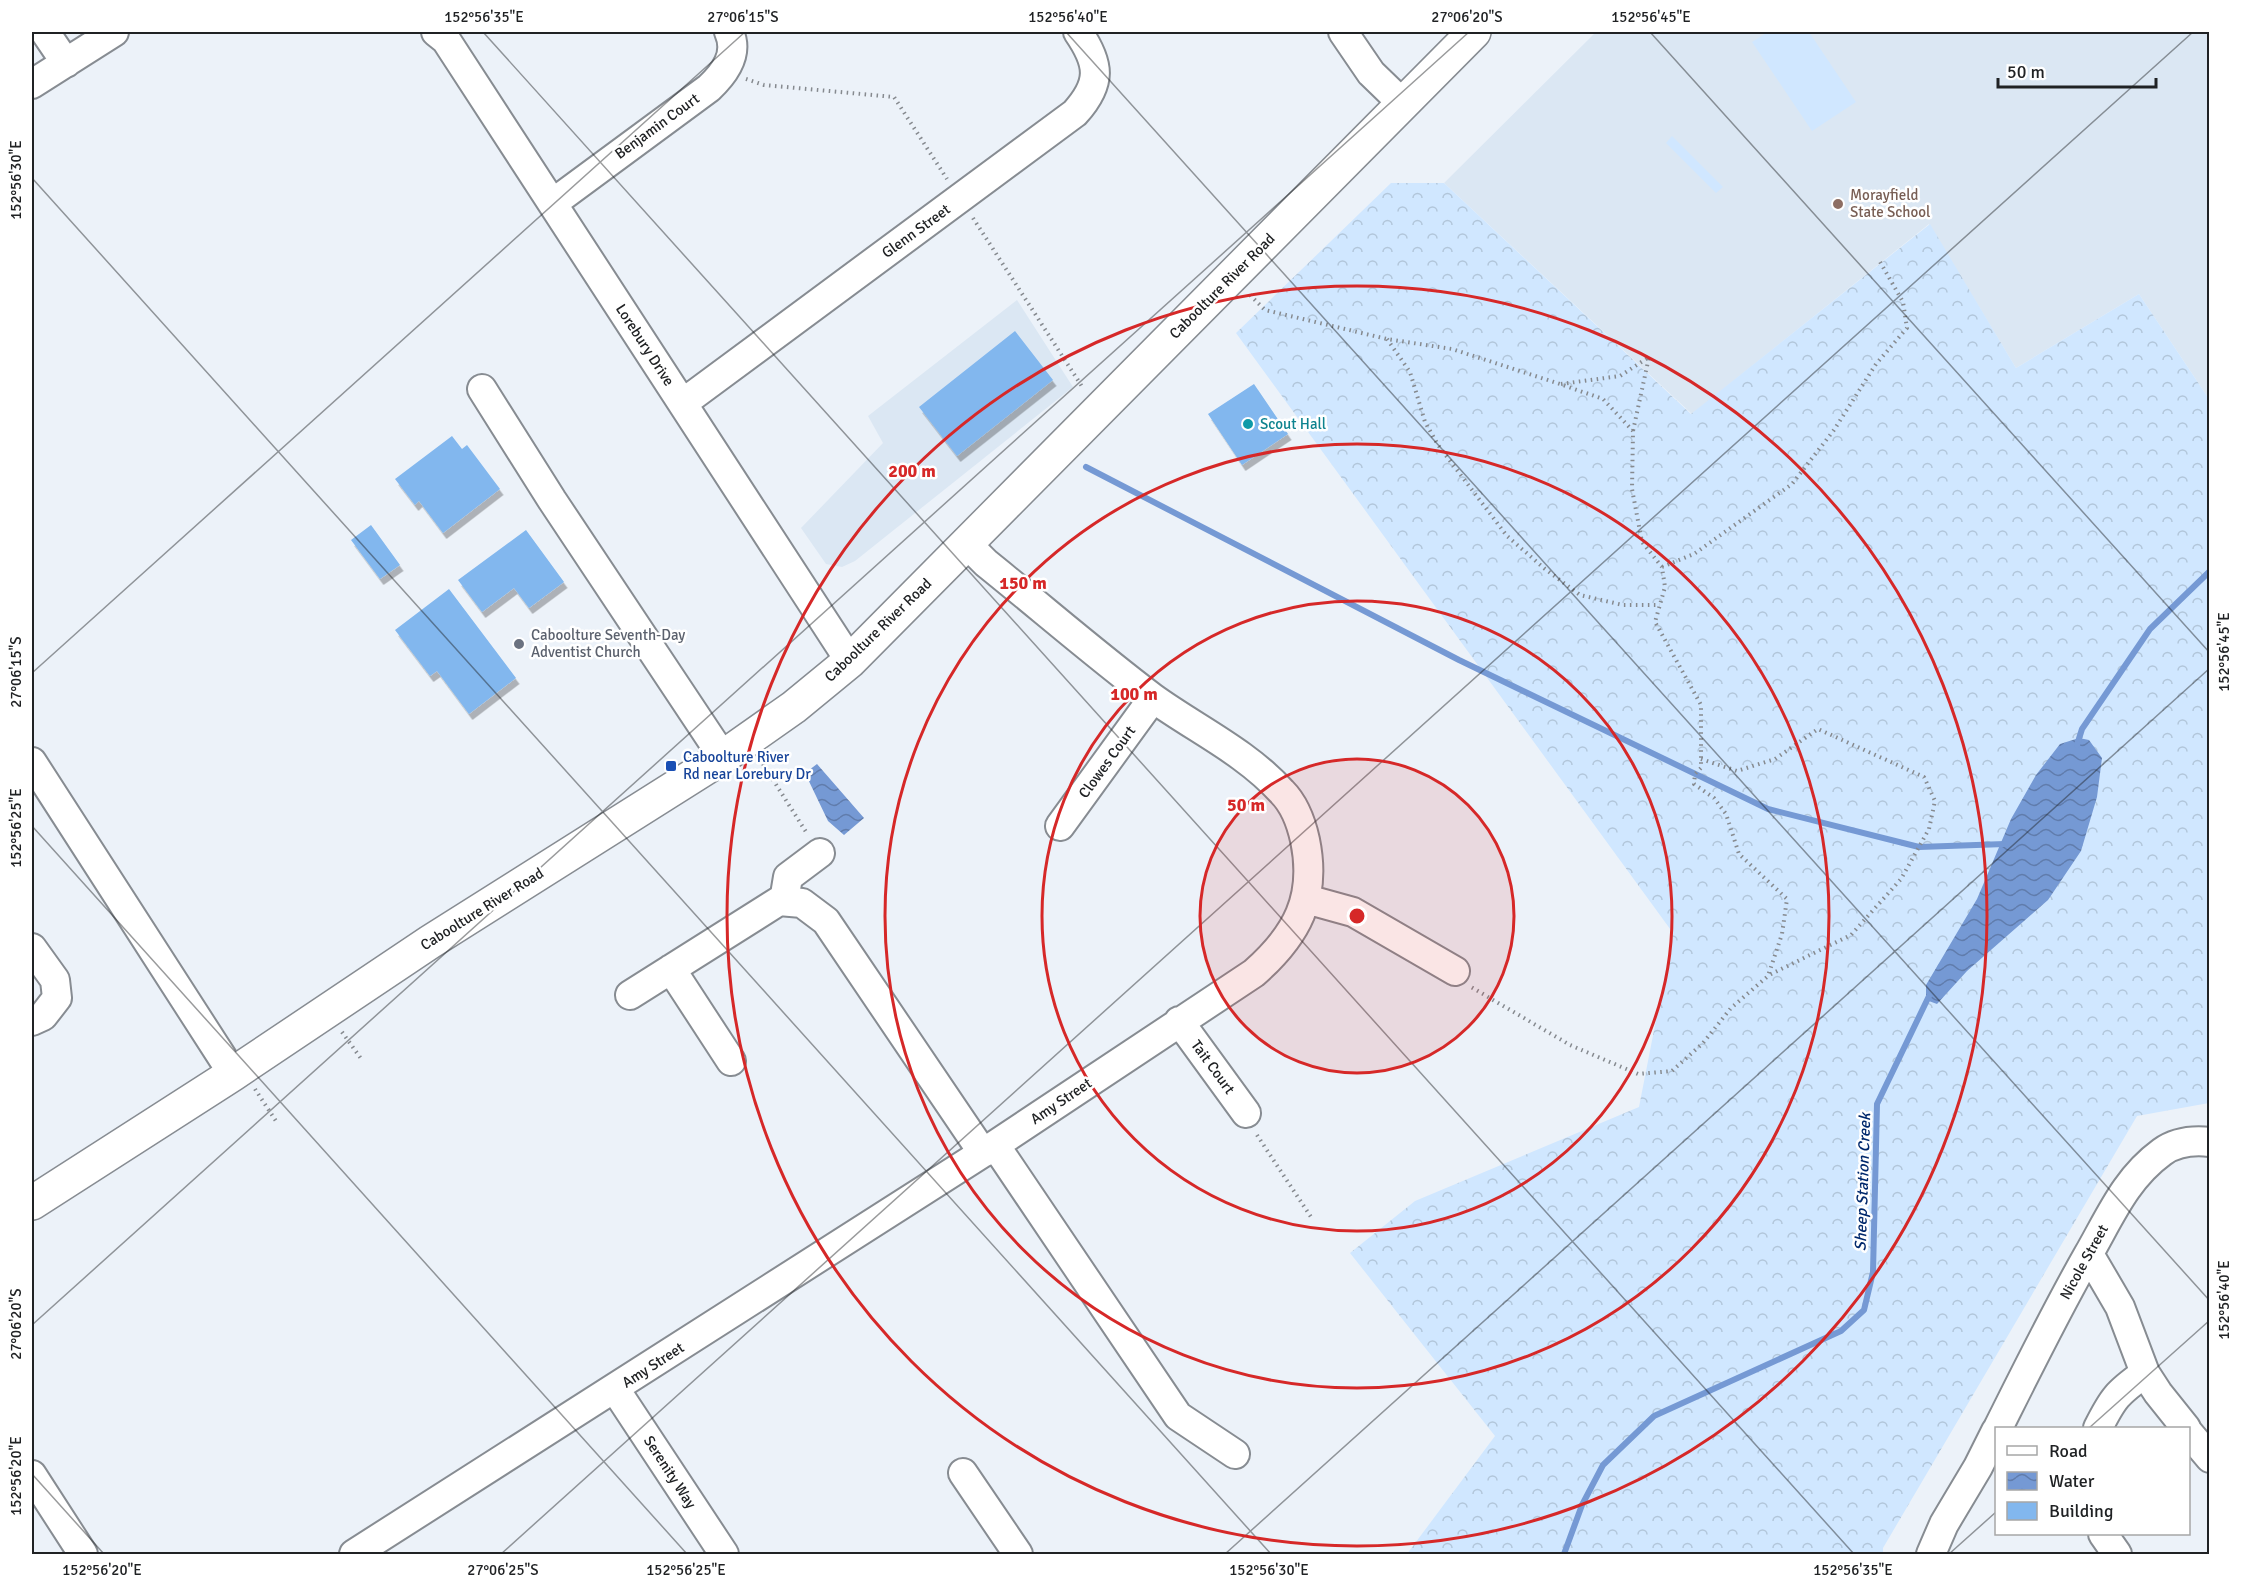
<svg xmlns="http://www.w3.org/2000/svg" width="2241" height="1586" viewBox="0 0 2241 1586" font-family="Signika,sans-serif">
<defs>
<pattern id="forest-crowns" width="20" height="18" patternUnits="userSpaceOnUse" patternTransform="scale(1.5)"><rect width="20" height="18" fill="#d0e7ff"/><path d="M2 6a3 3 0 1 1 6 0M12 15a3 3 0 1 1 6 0" fill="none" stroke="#b2c6da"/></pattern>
<pattern id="water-waves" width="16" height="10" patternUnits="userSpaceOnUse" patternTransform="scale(1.5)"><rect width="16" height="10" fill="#7599d4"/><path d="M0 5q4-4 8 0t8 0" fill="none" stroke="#607cac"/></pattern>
<filter id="shadow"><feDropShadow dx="3.5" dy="6" stdDeviation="0" flood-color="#0004"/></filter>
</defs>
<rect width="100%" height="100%" fill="#ecf2f9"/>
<path fill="#dbe7f3" d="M1596,32H2209V399L2139,294L2016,368L1929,224L1692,414L1444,183Z
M1017,300L1073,387L855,561L842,567L826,564L801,528L883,443L868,416Z"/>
<path fill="url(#forest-crowns)" d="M1391,183H1444L1691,414L1930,224L2016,368L2139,294L2209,399V1103L2137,1116L1883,1548V1554H1407L1495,1436L1350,1253L1415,1201L1639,1107L1673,933L1236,333Z"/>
<path fill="#d0e7ff" d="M1768,32H1809L1856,102L1812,131L1752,42Z
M1672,136L1723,187L1716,193L1666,143Z"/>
<path fill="url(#water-waves)" d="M2079,738L2089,740L2102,758L2097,797L2081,851L2048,900L1967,971L1937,1004L1926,1000V985L1977,899L2011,819L2036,775L2060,744Z
M817,764L864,818L844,835L828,821L805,773Z"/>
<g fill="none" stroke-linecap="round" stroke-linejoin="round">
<path stroke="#7599d4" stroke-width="6" d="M1086,467L1459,660L1768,809L1919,847L2005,844
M2077,745L2082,729L2150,629L2210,571
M1564,1554L1582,1505L1603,1465L1654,1416L1841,1331L1864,1310L1873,1272L1877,1104L1930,994"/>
</g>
<path fill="#82b7ee" filter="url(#shadow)" d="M1015,331L1053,380L957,456L919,407Z
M1254,384L1288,434L1242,465L1208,414Z
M452,436L462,449L467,445L500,489L443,533L419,501L415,505L395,479Z
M371,525L400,565L380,579L351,540Z
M526,530L564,582L529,608L514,588L482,612L458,580Z
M449,589L516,678L469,714L437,671L430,676L395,630Z"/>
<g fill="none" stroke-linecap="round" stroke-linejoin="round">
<defs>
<path id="minor" d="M45,32L66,63
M436,32L446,40L850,661
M1343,32L1371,73L1402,103
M32,84L114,32
M553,203L709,88C725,73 739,54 729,32
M482,389L552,500L723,757
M683,403L1075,113C1102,83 1100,64 1078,32
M32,762L233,1074
M1060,826L1153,698
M1306,899L1353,912L1455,971
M784,901L788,877L820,853
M32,948L55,980L57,998L43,1016L32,1021
M671,969L731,1061
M630,995L779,901L802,903L826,921L983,1153
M1179,1021L1246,1113
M995,1145L1178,1416L1235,1454
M2089,1254L2120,1307L2145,1373L2158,1393L2186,1428
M615,1389L724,1554
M1998,1428C2027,1370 2056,1311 2088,1255C2110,1217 2125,1179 2162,1152C2176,1142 2192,1140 2210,1142
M2098,1428C2113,1398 2117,1393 2145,1373
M2188,1432L2210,1458
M963,1473L1018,1554
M32,1475L83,1554
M2103,1534L2117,1554
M354,1554L995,1145L1254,973C1297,935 1317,898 1305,840C1301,822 1295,805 1282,792C1246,752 1196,729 1153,698C1096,655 1042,608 986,563L966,543
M1931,1554L1944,1524L1978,1467L1996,1431"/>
<path id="major" d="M32,1203L233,1074L430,942L723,757L794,707L850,661L1474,32"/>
</defs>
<use href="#minor" stroke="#878c92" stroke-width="32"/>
<use href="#major" stroke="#878c92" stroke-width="36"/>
<path stroke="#868a8f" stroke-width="4" stroke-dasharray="1.5 4.5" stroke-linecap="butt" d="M746,79L764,85L894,97L947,179
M973,218L1083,388
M1250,295L1265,310L1387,339L1452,349L1560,384L1603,399L1633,431L1632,489L1642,542L1662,567L1665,587L1655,622L1701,705V768L1695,774L1694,784L1714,798L1726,814L1739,854L1787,899L1782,934L1768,976L1731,1008L1703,1043L1672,1071L1638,1074L1570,1045L1471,987
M1387,339L1410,372L1425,422L1438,445L1507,536L1545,569L1580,595L1623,605H1660
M1561,384L1620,376L1649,357L1633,431
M1662,567L1694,554L1792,484L1834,430L1876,364L1907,328L1903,302L1879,260
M1701,759L1737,771L1775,759L1818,729L1924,777L1935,801L1929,829L1901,879L1851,935L1769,975
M763,764L808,835
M342,1032L362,1060
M255,1089L276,1121
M1257,1135L1311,1217"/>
<use href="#minor" stroke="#fff" stroke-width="28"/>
<use href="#major" stroke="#fff" stroke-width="33"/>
</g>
<path fill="none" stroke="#202224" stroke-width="1.5" stroke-opacity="0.45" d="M483,32L1854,1554M1066,32L2210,1301M1650,32L2210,653M32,178L1271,1554M32,673L745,32M32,826L687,1554M32,1325L1469,32M2089,1428L2210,1320M32,1474L104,1554M501,1554L2193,32M1225,1554L2210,668M1949,1554L1996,1512"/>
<circle cx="1357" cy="916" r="157" fill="#d62828" fill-opacity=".12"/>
<g fill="none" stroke="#d62828" stroke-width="3">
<circle cx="1357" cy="916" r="157"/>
<circle cx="1357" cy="916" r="315"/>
<circle cx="1357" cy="916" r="472"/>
<circle cx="1357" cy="916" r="630"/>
</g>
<circle fill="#8d6e63" stroke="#fff" stroke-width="2" cx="1838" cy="204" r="6"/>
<circle fill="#0f9aa8" stroke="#fff" stroke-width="2" cx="1248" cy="424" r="6"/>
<circle fill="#6b7280" stroke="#fff" stroke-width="2" cx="519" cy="644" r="6"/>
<rect fill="#1a4fb4" stroke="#fff" stroke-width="2" x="665" y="760" width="12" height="12" rx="3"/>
<g text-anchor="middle" stroke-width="5" stroke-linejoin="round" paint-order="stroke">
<g font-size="15" fill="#202224" stroke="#fff">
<text transform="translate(657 126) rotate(-36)" y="5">Benjamin Court</text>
<text transform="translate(916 231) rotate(-36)" y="5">Glenn Street</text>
<text transform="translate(1222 286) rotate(-45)" y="5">Caboolture River Road</text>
<text transform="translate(645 345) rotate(57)" y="5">Lorebury Drive</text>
<text transform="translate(878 630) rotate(-44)" y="5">Caboolture River Road</text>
<text transform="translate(1107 762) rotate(-54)" y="5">Clowes Court</text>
<text transform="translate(482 909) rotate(-32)" y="5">Caboolture River Road</text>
<text transform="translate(1213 1067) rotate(54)" y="5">Tait Court</text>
<text transform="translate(1061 1101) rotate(-34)" y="5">Amy Street</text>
<text transform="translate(2084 1262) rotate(-61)" y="5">Nicole Street</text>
<text transform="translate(653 1365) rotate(-33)" y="5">Amy Street</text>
<text transform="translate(670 1472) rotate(57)" y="5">Serenity Way</text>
</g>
<g font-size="15" fill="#785e54" stroke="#fff" text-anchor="start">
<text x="1850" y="200">Morayfield<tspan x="1850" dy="17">State School</tspan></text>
</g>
<g font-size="15" fill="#0d838f" stroke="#fff" text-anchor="start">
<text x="1260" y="429">Scout Hall</text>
</g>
<g font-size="15" fill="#5b616d" stroke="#fff" text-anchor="start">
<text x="531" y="640">Caboolture Seventh-Day<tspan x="531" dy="17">Adventist Church</tspan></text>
</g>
<g font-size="15" fill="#164399" stroke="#fff" text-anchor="start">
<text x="683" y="762">Caboolture River<tspan x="683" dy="17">Rd near Lorebury Dr</tspan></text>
</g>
<g font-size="16" font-style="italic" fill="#00286c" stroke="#fff">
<text transform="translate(1862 1182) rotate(-88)" y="6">Sheep Station Creek</text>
</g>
</g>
<circle cx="1357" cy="916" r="9" fill="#d62828" stroke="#fff" stroke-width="3"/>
<g font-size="18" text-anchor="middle" font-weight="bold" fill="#d62828" stroke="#fff" stroke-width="5" stroke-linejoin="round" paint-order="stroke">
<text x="912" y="477">200 m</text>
<text x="1023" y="589">150 m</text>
<text x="1134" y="700">100 m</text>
<text x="1246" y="811">50 m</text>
</g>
<rect width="2241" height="1586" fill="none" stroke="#ffffff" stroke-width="66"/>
<rect x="1995" y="1427" width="195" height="108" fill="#ffffff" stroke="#a6a7a7" stroke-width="1.5"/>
<rect x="2007" y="1446" width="30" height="9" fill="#ffffff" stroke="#a6a7a7" stroke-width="1.5"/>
<text x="2049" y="1457" font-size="18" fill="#202224">Road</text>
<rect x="2007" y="1472" width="30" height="18" fill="url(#water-waves)" stroke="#a6a7a7" stroke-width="1.5"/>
<text x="2049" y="1487" font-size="18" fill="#202224">Water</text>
<rect x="2007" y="1502" width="30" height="18" fill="#82b7ee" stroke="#a6a7a7" stroke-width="1.5"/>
<text x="2049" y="1517" font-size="18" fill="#202224">Building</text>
<path d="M1998 78v9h158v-9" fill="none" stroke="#202224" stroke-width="3"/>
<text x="2007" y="78" font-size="18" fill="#202224" stroke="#ffffff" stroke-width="4.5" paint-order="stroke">50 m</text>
<rect x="33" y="33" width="2175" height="1520" fill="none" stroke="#202224" stroke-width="2"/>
<g font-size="15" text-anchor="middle" fill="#202224">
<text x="484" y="22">152°56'35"E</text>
<text x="743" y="22">27°06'15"S</text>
<text x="1068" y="22">152°56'40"E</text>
<text x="1467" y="22">27°06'20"S</text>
<text x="1651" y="22">152°56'45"E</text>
<text transform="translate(16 180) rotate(-90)" y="5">152°56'30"E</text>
<text transform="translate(2224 652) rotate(-90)" y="5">152°56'45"E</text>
<text transform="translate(16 672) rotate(-90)" y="5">27°06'15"S</text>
<text transform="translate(16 828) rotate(-90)" y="5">152°56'25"E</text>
<text transform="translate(2224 1300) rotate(-90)" y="5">152°56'40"E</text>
<text transform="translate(16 1324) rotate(-90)" y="5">27°06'20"S</text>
<text transform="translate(16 1476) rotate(-90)" y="5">152°56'20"E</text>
<text x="102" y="1575">152°56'20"E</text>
<text x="503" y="1575">27°06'25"S</text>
<text x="686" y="1575">152°56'25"E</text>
<text x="1269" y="1575">152°56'30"E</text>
<text x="1853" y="1575">152°56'35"E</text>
</g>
</svg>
